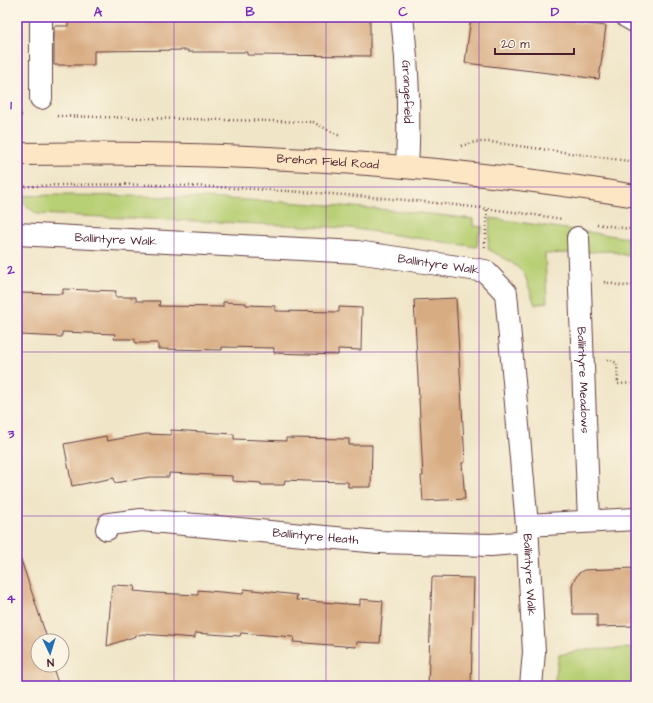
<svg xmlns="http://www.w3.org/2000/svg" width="653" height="703" viewBox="0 0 653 703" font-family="'Architects Daughter',sans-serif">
<rect width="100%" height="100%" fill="#fcf5e5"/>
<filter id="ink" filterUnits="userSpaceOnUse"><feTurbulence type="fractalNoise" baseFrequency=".025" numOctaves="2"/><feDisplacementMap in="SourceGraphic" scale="8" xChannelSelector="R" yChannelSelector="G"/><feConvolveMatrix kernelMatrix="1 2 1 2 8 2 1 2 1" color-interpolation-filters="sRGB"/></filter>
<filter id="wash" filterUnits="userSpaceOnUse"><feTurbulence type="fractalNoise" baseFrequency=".012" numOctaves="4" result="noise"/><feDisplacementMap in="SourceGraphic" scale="16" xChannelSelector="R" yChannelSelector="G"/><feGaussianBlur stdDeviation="0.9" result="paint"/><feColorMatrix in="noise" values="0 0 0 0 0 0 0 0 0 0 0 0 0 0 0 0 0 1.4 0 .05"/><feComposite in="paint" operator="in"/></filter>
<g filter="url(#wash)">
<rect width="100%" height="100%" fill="#f0e5c7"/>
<path fill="#b7cf74" stroke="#807750" d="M57,195C196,196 335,202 473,219V226L483,227L478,236L477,247L349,228L37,214L23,203H17V196Z
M490,218L636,239V258L610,251L545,254L547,302L535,305L524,273L511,262L488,249Z
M636,638V686H554L559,655L584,650L634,648Z"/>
<g id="blocks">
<path fill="#d8ac82" d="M68,17H370V56L247,55V52H188V50L94,51V65H54V26H68Z
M471,17H527L606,26L599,79L465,63Z
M63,289L116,291L115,297H136V301H160L159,306L223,307V302L246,303V305L275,306V311L339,312V307L362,308L361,350L338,349V355L274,353V348L222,347V350L158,349V343H135V339H114L115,334L62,332V337L20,335V330H17V293L63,294Z
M456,298L465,462L462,463L465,499L423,501L421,476H423L414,300Z
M171,430L234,434V439L286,441V438L349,439V445H372L371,487H348V482L306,481L285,480L284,485H261V483L232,481V476L169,473V477H149L115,483L114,478L72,486L64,444L106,436L107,441L146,434L171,435Z
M17,560H21L48,641H38V665H52L59,686H21L17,673Z
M636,568V626L597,627V614H573L572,586L574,580L579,573L584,570Z
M432,577L474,578L471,686H428Z
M112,585L135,586L134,591L155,593L198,595V590L243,594L244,589L297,595L296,600L360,605V599L383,601L380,643L357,642L356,647L293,642L294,637L241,633L240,636L195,633V638L142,634L107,646Z"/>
</g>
</g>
<g filter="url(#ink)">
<use href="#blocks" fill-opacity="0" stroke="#633d42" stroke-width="1"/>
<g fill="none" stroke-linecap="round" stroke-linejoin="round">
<defs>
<g id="minor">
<path id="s1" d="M402,17C408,67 410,116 407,167"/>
<path d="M627,17L636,22"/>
<path d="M41,98V17"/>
<path id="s2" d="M17,234L357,252L485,271L506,293L527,525L534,652L531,686"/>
<path id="s3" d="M578,238L589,521"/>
<path d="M527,525L636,519"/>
<path id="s4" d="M107,529L109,524L141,520L379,542L491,545L528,542"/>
</g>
<g id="secondary">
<path id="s5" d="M17,154C224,151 432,162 636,196"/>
</g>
</defs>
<use href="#minor" stroke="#633d42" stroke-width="24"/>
<use href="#secondary" stroke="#633d42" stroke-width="24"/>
<path stroke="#633d42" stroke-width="2.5" stroke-dasharray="1 3" stroke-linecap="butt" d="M17,115H24
M57,116L313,122L340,136
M461,146L475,142H490L636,162
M17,187C101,182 186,185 271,190C369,196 465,204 562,219
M597,224L636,230
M485,247L487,207
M604,282L622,286L636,285
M607,359L617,363L618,384L636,383"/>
<use href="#minor" stroke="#fff" stroke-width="22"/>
<use href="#secondary" stroke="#fce6c4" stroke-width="22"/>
</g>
</g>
<path fill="none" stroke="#7b2cbf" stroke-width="1" stroke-opacity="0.55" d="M174,17V686M326,17V686M479,17V686M17,187H636M17,352H636M17,516H636"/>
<g text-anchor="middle" stroke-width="4" stroke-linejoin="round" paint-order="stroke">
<g font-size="12" fill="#4a1f2b" stroke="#fcf5e5">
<text dy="4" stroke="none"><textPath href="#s1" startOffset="75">Grangefield</textPath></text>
<text dy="4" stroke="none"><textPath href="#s5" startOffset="311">Brehon Field Road</textPath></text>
<text dy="4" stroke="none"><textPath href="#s2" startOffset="99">Ballintyre Walk</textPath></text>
<text dy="4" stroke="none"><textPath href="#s2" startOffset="423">Ballintyre Walk</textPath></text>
<text dy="4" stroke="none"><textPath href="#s3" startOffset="142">Ballintyre Meadows</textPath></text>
<text dy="4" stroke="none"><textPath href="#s4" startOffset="213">Ballintyre Heath</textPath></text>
<text dy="4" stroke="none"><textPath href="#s2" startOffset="783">Ballintyre Walk</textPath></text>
</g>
</g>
<rect width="653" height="703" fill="none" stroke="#fcf5e5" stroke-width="44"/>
<g transform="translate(50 653) rotate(176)"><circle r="19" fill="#fcf5e5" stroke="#b59f9b"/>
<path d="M0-3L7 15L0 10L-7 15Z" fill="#1f6fb2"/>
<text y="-6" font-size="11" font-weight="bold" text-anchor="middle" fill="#4a1f2b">N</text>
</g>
<path d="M495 48v6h79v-6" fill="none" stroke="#4a1f2b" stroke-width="2"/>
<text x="501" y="48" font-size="12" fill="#4a1f2b" stroke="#fcf5e5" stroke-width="3" paint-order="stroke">20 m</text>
<rect x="22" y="22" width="609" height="659" fill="none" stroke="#7b2cbf" stroke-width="1.5"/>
<g font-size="13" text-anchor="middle" font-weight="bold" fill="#7b2cbf">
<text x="98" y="16">A</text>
<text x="250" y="16">B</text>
<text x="403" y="16">C</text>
<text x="555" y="16">D</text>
<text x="11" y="109">1</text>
<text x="11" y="274">2</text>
<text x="11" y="438">3</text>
<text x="11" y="603">4</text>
</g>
</svg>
